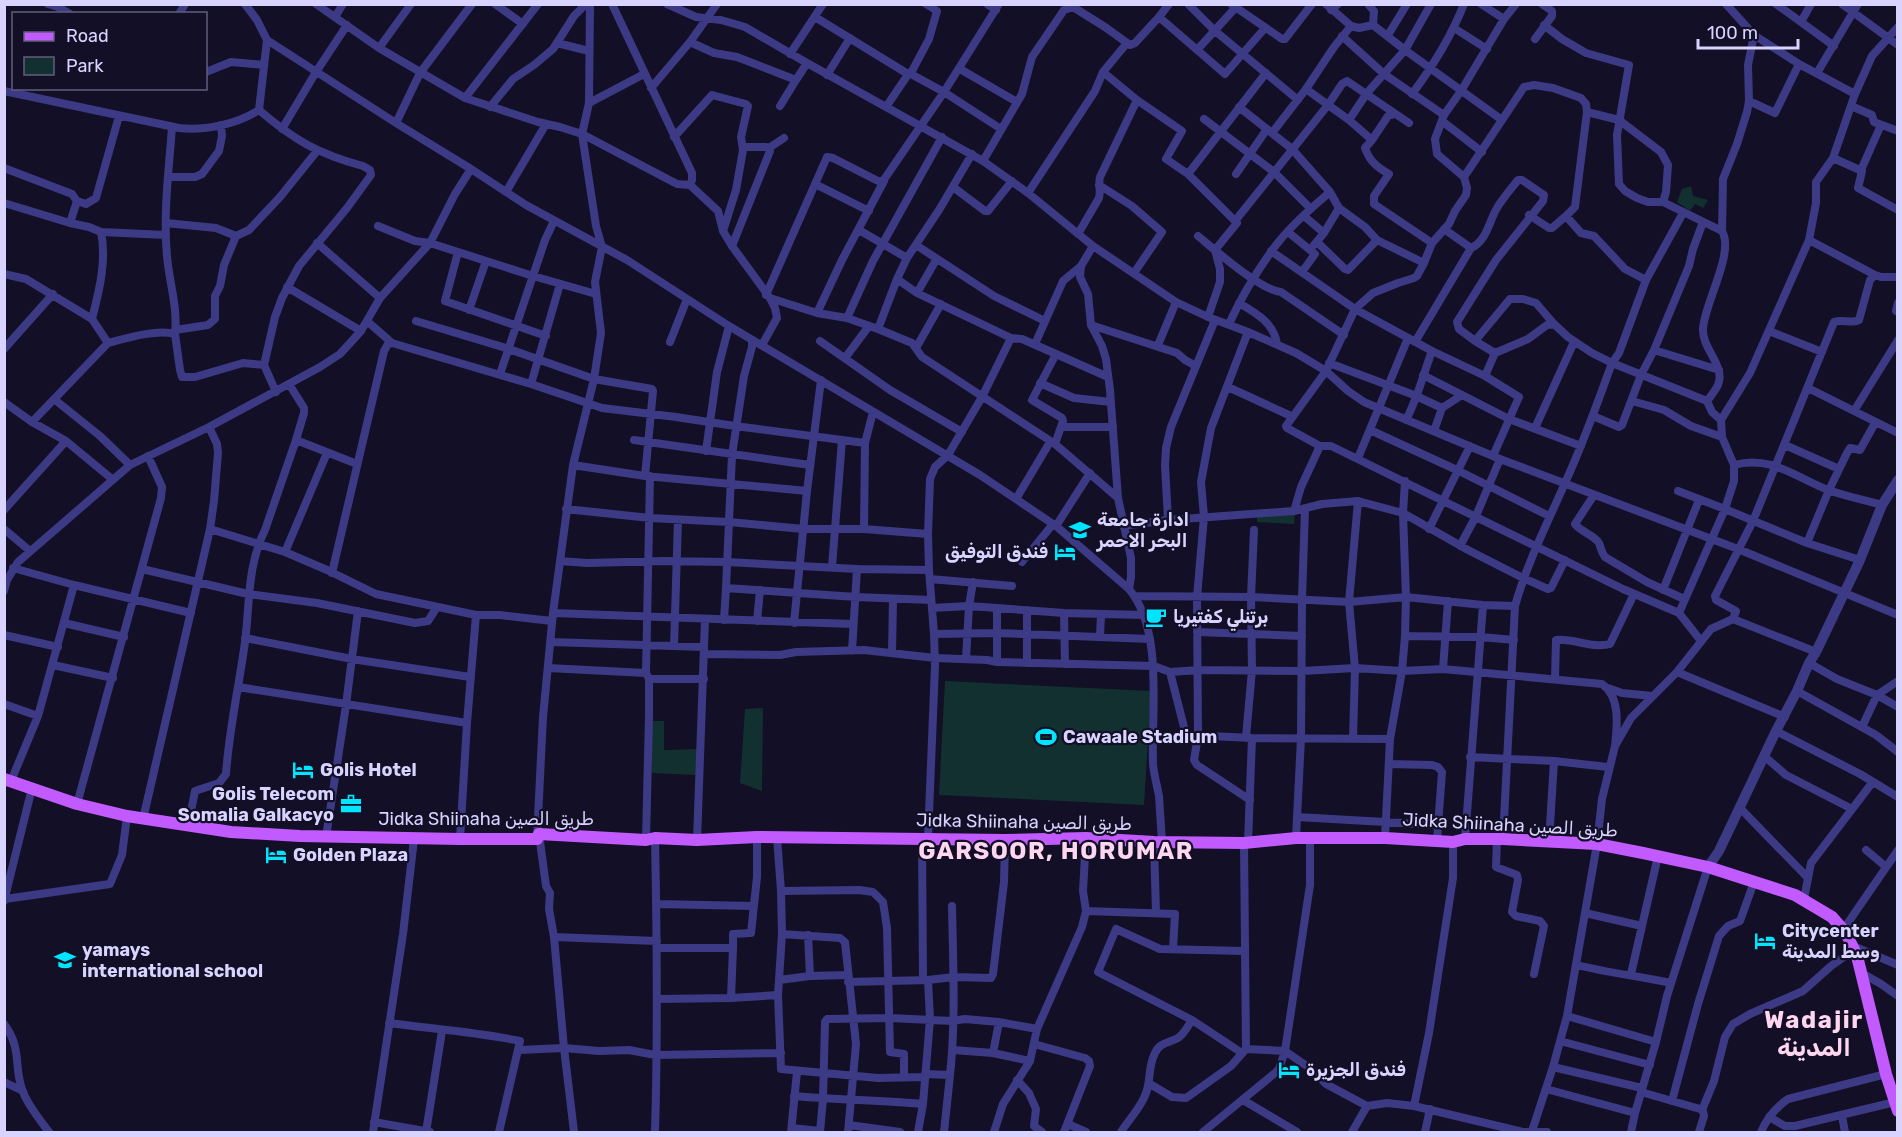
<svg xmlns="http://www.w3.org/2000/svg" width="1902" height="1137" viewBox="0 0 1902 1137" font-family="Rubik,'Noto Naskh Arabic',sans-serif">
<rect width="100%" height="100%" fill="#130f26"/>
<path fill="#12302f" d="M1691,186L1693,196L1708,200L1703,208L1695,204L1690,211L1677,202L1682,189Z
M1295,512L1294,524L1257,522V515Z
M945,681L1151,691L1144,805L939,795Z
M763,708L762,791L740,783L745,709Z
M651,721H664V750L698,749L696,775L652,773Z"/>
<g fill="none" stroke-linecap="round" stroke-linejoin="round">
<path stroke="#3d3a85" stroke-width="8" d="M48,4L58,7L70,14
M245,4L257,20L267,40L396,123L471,169L526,205L627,260L729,326L980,475L1056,526L1129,589C1164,631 1151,712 1153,764C1154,775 1157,785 1159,796C1160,811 1161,826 1162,842
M316,4L379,48L465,98L538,4
M495,4L523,24
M612,4L692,173V180L690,185L718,211L723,231L732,246L770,298L775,308L777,318L762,345
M667,4L696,17L721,20L745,27L807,63L983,161L1028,193L1093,246L1176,302L1208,317L1248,332L1296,353L1326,371L1348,391L1364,402L1500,459L1738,549L1898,615
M987,4L996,10
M1188,4L1214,30L1298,100
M1231,4L1282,39H1285L1312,4
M1326,4L1351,26L1359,28L1373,25L1405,50L1502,120
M1368,4L1374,11L1373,25
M1431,4L1405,50L1367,93L1349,120L1372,140L1365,148C1370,162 1377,167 1389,174L1374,196V204L1432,243
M1481,4L1504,19
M1776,4L1801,22
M1811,4L1801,22L1834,46
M1842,4L1898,45
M1331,10L1338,4
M179,14L185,4
M335,17L343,4
M815,17L908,74
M1159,17L1169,4
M1544,25L1562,39L1586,53L1629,65L1617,135L1619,184L1625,191L1637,198L1648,202H1663L1722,231
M1454,28L1487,49
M1388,35L1407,4
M1754,35L1799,64L1855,94
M1342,36L1384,74L1444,115
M1535,39L1552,16V11L1542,4
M690,42L714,53L737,57L796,80L807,63
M557,43L589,51
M379,48L411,4
M1197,50L1237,6
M790,54L823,4
M960,69L1017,102
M206,72L231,62L264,65
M1103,72L1137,100L1182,131L1166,159L1188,174L1235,221
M911,73L929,39L937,11L926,4
M1817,73L1858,4
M827,75L850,38
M651,88L690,42L717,4
M1306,89L1349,120
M4,91L179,128C205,131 237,124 259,110L267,40
M1412,94C1433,66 1451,37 1464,4
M465,98L538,122L560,127L582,134L677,184L690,185
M1749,101L1775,113L1799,64
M589,103L644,74
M780,106L796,80
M1851,106L1872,115L1874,122L1898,131
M490,107L513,79L534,65L553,49L574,16L586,4
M886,107L909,73L944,92L999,4
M1239,107L1292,149L1330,192
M259,110C294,140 318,154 363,166L370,170L371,175L347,208L299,266L282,298L275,317L264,365L276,392
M1204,119L1274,172L1311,209
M1442,121L1482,152
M396,123L420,73L472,4
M172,127C169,169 163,213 167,256C169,281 178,308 175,333
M282,129L316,72L347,25
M1272,133L1306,89L1334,47L1351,26
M674,137L712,95L746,104L748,106L741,137L743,150L736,190L723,231
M1372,140L1388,116L1395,114
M769,148L784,138
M1833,158L1862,171L1858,188L1898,210
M983,161L1022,94L1032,57L1064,10L1073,7L1105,27L1130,45L1135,43L1159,17L1225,74L1265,28
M4,168L72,194L77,201L70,223L89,227L101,232C107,261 99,291 92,319
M1861,170L1881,125
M1188,174L1266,73
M1236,174L1267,129
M169,177H195L202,174L219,151L222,136L221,125
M1464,177L1437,154L1435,139L1444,115L1461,91L1504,19L1516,4
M815,184L869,211
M1099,185L1132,206L1162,232L1134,273
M953,187L985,211H988L1012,181
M506,192L546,124
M1028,193L1095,91L1103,72L1127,43
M77,201L86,204L96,198L119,116
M1663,202L1666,192L1668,165L1661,152L1619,120L1587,112L1586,104L1581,98L1553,88L1534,85L1524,87L1464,177L1467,188L1466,195L1455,211L1449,224L1432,243L1424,263L1417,276L1414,278L1398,283L1373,293L1355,309L1326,371L1286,426L1287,428L1320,446H1331L1623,589L1679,613
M4,203L70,223
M1529,215L1549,228H1552L1566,216L1581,233L1594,236L1625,269L1646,280
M1304,216L1324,233
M1566,216L1575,207L1587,112
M166,223L216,228L236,236
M378,226L415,241L430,243L533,276L596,294
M859,230L907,258
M101,232L166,235
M1288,232L1315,254L1302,272
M1078,234L1099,198C1101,190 1098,184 1100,177L1137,100
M1198,236C1215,250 1260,290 1281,292L1344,335
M1809,240L1875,275
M1317,242L1345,269L1348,270L1377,240
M317,243L380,298
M916,245L994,296L1045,321
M1314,245L1324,233L1339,208
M732,246L770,151L769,148L766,147H743
M1093,246L1081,266L1080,277L1088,294L1091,325L1102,346L1106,359L1110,390L1118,498L1131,558V577L1129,589
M1471,248C1487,241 1489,221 1497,208C1503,198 1511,189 1518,180H1522L1544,195L1543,201L1496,260L1457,322L1459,329L1475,341
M1271,251L1355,309L1432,351
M458,252L445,301L546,336
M4,274L26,279L92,319L108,343C127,338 156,329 175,334L180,370L182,377H195L243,363L264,365
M897,279L917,293L1011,338L982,397L948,455L935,467L930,479L928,534L929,570L934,634L935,666L928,838
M287,287L361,331
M917,293L936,260
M766,295L827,157L833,158L878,181H883L944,92L1001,129
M770,298L817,313L847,318L878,329L912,343L922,357L1055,444L1118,498
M1239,303C1256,313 1274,323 1277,344
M1898,303L1896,311L1898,312
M469,310L486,261
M817,313L842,260L884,181
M1208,317L1220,282V269L1215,250L1237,223L1235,221L1328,105L1342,84L1347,81L1350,83L1409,123
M847,318L873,261L942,137
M367,321L392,343
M416,321L509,349L594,379L652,389L653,391L645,476
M1229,324C1240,300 1255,274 1271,252C1286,230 1309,210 1330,192L1339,208L1365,227L1377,240L1424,263
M1091,325L1177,353L1185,360L1196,366
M878,329L897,279L907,258L939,210L972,154
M175,330L208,325L215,319V296L220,286L224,265L236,236L249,230L280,197L317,151
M1769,331L1822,352
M1248,332L1211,428L1201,482L1204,517L1197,597L1198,736L1194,760L1197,765L1250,800
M1011,338L1022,339L1056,354L1032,400L1062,418L1063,421L1055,444
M820,341L890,390L962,432
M670,342L687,299
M1415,342L1471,248L1444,229
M1035,344L1063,281L1081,266
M1158,345L1176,302
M916,348L941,304
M4,349L53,294
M1654,350L1719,370
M1495,353L1475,341L1510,299H1523L1536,303L1554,324L1568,337L1592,353L1612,363L1707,401
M1056,354L1108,377
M845,358L869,326
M1329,363L1414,395L1442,408
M500,374L545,240L554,221
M1423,375L1509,419L1581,446
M1485,376L1495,353L1528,339L1547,325L1554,324
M1040,383L1074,398L1111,402
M289,384L304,408V413L296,440
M531,384L560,284
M1228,387L1291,416
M1808,388L1898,433
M54,399L100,436L130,465
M1632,401L1664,410L1691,426L1722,437
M4,402L32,422L66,441L112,479
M1854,411L1898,340
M1593,416L1619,427L1622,425L1641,375L1654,350L1689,266L1693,249L1703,222
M1406,420C1418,397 1423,375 1432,351L1485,376L1519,397L1493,456
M1721,420L1712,412L1707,401C1711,396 1715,391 1718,385C1726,366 1702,349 1703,329C1704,304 1735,253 1722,231L1723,179L1737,144L1747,112L1749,101L1748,65L1754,35L1726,4
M32,422L108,343
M1062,427H1113
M1535,428L1574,342
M1370,430L1459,471L1549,516
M1434,431L1442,408L1462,395
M634,440L810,465
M1785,445L1839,469
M706,451L717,372L729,326
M1358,458L1408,338
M573,465L645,476L807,491
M1734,465C1771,455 1795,477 1828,490C1845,496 1864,500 1882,505
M1678,491L1725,509L1807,543L1860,560
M1594,495L1575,524C1581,532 1594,535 1599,543C1601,548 1601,552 1605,557L1647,582L1684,599
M1016,499L1050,442
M566,509L650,518L729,522L803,529H864L928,534
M4,510L66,441
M1294,511L1301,487L1320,446
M1168,520L1165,465L1166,448L1171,427L1215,320
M1056,526L1090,473
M1123,526L1168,520L1294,511L1322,504L1358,501L1403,513L1468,550L1523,578L1548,589L1551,588L1565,560
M4,529L30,551
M210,529L285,552L327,570L376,594L476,615
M864,529L865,443L873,412
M1429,529L1470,446
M1807,543L1829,490L1847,453L1850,448L1860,450L1875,423
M1460,546L1476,516L1500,459
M285,552L327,453
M560,561L587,563L664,561L727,562L857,569L929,570
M1022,562L1053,524
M832,567L842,440
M13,568L74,585L191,613
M142,569L248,594L317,603L415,623L428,621L437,607
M332,573L384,351L388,344L392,343L531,384L602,408L676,417L735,426L865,443
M930,579L1012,586
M726,588L732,455L744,376L752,347V340
M1663,590L1699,500
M4,591L7,580L18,562L130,465L209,427L320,367L340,354L361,331L380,298L430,243L455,194L471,169
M1135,596L1251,597L1349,602L1406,597L1483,605L1515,606
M932,608L969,606L1064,613L1144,615
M1027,610V663
M553,613L853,624
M1064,613L1065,664
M1733,619L1736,611L1716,600L1715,596L1753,521L1834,322C1843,319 1852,324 1859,320L1870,280L1875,275L1881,277H1898
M724,620L726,588L856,597L931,600
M757,621L760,590
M64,623L124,637
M794,623L807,491L821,380
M1197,632L1302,636
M934,634L997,633L1150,639
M4,635L58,647
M1405,636L1481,637L1514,640
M1100,637L1101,614
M245,638L352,659L470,677
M1701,641L1679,613L1725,509L1734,481V465L1722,437L1721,420L1750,373L1809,240L1816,203V182L1833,158L1855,94L1872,56L1898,27
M551,642L704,647
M674,646L678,520
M852,651L857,569
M892,653L893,599
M705,654L780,655L796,652L864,650L935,658L987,660L997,662L1154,666L1170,672L1199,670L1302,671L1355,668L1402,671L1443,669L1602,684C1621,697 1617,727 1615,746
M966,659L969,606L973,582
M997,662V608
M1809,663L1837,679L1877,695L1898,707
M53,665L113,678
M548,668L646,673
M1443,669L1448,601
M1170,672L1185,731L1189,735L1252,738L1390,739
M1677,672L1785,717
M649,679H704
M1555,679L1556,640C1574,638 1592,649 1610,644L1634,594
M238,687L467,723
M1608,688L1622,693L1652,696
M1797,691L1876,735L1898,752
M4,704L38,716
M1862,727L1877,695L1898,681
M1776,731L1860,774L1898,797
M1246,737L1252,670L1251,597L1254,530
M1353,739L1355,668L1349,602L1358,501
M1764,756L1786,775L1852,809
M1470,757L1554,761L1608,767
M1389,764L1432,765L1438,767L1442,772L1437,840
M11,781L38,716L74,585
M77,804L161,498L162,487L148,456
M1740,808L1808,878
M1297,817L1438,825
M143,819L210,529L214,501L218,453L217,444L209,427
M188,826L195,791L219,783L226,774C229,730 239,686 245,642C250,603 247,566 265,530L296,440L357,464
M539,834L546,886L550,893L549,909L554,937L564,1048L574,1132
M326,837L346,705L358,611
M777,837L781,891L782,934L778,995L781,1069L878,1078L924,1077
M537,838L543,717L553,613L573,465L594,379L601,333L595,282L602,247L596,226L582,134L589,103L590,4
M922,838L923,980
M1296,838L1301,738L1302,599L1305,509
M1385,838L1390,739L1402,671L1405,636L1406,597L1403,513L1405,481
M460,839L467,723L476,615H500L552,621
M1465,839L1483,605
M1497,839L1496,867L1517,875L1518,880L1512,912L1516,916L1540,921L1544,926L1534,974
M1503,839L1515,606C1527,563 1547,524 1565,483C1583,444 1597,404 1612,363L1619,353L1646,280L1683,213
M646,840L649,716V679L646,673L650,476
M697,840L705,619
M1549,841L1554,761
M1154,842L1156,913
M1248,843L1252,738
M1866,850L1885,866
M781,891L859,890L873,892L883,902L887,928L890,1052L904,1054V1078
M5,899L110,884L122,855L127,816
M1804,899L1811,863L1872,783
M4,901L32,788
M656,904L753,906
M1086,911L1175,914L1173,949
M1585,913L1642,926
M1843,930L1898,850
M782,934L840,938L845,942L856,1044L848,1132
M808,935L810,976
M554,937L657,941
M1853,946L1898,965
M657,948H733V934L751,933L757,877V837
M1577,965C1608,973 1639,976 1671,983
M1860,972L1881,984L1898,996
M1631,974L1658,856
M779,980L810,976L848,975
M848,982L928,980L954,977L991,978L993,974L1004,882L1005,840
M731,998L733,948
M658,999L731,998L778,995
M1567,1016L1656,1042
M1192,1020L1098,972L1116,929L1160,949L1244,951
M389,1023C433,1029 477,1032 520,1041L499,1132
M4,1024C23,1049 13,1068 23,1092C29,1107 40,1120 49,1132
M1560,1041L1650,1065
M1034,1044L1085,1058L1089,1061L1090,1066L1064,1132
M1246,1049L1285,1051L1311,1069L1326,1084L1367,1106
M519,1050L564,1048L599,1051L629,1050L655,1055L781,1053
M953,1050L993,1053L1030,1061
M993,1053L999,1022
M1553,1067L1642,1088
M925,1074L950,1075L944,1132
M950,1075C956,1019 953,962 952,906
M1017,1080L1029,1093L1036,1109L1034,1126L1042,1132
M4,1082L23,1091
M1150,1084L1172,1097L1186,1098L1231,1066L1246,1049L1244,843
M1546,1089L1635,1113
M1641,1092L1700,1109L1703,1111L1704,1116L1699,1132
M794,1096C837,1100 880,1100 923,1104L930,1019L928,980
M1243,1100L1297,1132
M1672,1101L1698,1004L1719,936L1728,926L1740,921L1754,882
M1414,1106L1429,1033L1453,878V842
M1702,1110L1714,1081L1725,1037L1733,1024L1750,1014L1803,991L1831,966L1854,950
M1842,1116L1845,1132
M1769,1117L1785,1126H1795L1895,1102
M374,1122L430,1132
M1068,1124L1086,1132
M849,1125L900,1132
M792,1128L820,1131
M1532,1131L1553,1067L1567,1016L1597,844L1602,799L1615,746L1631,718L1677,672L1711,629L1733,619L1816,652
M373,1132L403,934L414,839
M426,1132L442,1031
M655,1132C658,1034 657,936 655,838
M791,1132L797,1072
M820,1132L823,1099L825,1022L827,1019L890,1018L952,1021L965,1019L999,1022L1037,1029
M918,1132L923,1104
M994,1132L1003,1104L1030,1061L1037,1029L1082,927L1086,911L1083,891L1086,838
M1121,1132C1129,1119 1141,1108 1146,1093C1151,1080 1148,1066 1155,1053C1160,1042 1169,1043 1178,1038C1184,1034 1188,1026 1192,1020L1242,1053
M1203,1132L1275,1073L1279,1069L1285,1051L1310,885V838
M1352,1132L1367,1106L1387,1103L1414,1106L1523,1132H1547
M1425,1132L1430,1109
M1631,1132L1635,1113L1656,1042L1667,996L1708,867
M1761,1132C1767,1118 1775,1108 1788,1099L1886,1074"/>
<path stroke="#3d3a85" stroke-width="10" d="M1708,867L1719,851L1776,731L1797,691L1809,663L1816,652L1860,560L1882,505L1898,480"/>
<path stroke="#c25bff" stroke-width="12" d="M4,779L77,804L127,816L231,832L300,836L460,839H537L539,834L646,840L655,838L697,840L757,837L1005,840L1086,838L1154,842L1244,843L1296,838H1385L1453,842L1465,839H1503L1597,844L1643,853L1708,867L1795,895L1832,917L1846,933L1857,956L1886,1074L1898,1111"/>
</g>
<defs>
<symbol id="school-bare" viewBox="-9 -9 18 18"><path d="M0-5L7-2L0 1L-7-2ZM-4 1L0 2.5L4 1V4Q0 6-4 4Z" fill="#00e5ff" stroke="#130f26" stroke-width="2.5" paint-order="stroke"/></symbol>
<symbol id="hotel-bare" viewBox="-9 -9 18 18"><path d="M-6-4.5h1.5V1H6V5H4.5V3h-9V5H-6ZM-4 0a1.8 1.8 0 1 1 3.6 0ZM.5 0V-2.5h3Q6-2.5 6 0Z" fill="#00e5ff" stroke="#130f26" stroke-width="2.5" paint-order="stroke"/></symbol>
<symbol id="cafe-bare" viewBox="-9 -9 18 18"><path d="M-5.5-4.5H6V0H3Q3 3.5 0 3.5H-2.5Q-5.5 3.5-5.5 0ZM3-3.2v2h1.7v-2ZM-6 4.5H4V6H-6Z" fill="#00e5ff" stroke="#130f26" stroke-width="2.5" paint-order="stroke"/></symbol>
<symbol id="stadium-bare" viewBox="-9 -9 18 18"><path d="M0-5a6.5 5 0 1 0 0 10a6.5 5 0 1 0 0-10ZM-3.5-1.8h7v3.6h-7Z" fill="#00e5ff" stroke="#130f26" stroke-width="2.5" paint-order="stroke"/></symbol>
<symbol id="office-bare" viewBox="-9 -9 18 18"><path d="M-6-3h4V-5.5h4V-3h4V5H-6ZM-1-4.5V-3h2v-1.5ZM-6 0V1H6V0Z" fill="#00e5ff" stroke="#130f26" stroke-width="2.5" paint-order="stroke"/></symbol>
</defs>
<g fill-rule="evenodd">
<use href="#school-bare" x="1065" y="515" width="30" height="30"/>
<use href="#hotel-bare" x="1050" y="537" width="30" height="30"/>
<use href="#cafe-bare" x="1141" y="602" width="30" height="30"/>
<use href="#stadium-bare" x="1031" y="722" width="30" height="30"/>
<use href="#hotel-bare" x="288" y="755" width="30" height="30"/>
<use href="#office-bare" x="336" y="789" width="30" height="30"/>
<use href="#hotel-bare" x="261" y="840" width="30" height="30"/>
<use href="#hotel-bare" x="1750" y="926" width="30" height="30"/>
<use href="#school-bare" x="50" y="945" width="30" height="30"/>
<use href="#hotel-bare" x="1274" y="1055" width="30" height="30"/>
</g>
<g text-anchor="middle" stroke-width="4.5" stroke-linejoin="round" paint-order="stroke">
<g font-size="18" font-weight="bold" fill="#d9d4ff" stroke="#130f26" text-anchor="start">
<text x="1097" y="526">ادارة جامعة<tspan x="1097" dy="21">البحر الاحمر</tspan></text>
<text x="1048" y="558" text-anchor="end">فندق التوفيق</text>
<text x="1173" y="623">برتنلي كفتيريا</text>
<text x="1063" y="743">Cawaale Stadium</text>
<text x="320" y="776">Golis Hotel</text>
<text x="334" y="800" text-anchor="end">Golis Telecom<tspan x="334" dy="21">Somalia Galkacyo</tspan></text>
<text x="293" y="861">Golden Plaza</text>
<text x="1782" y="937">Citycenter<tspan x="1782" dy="21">وسط المدينة</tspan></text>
<text x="82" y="956">yamays<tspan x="82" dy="21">international school</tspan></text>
<text x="1306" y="1076">فندق الجزيرة</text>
</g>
<g font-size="18" fill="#d9d4ff" stroke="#130f26">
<text x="486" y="825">Jidka Shiinaha طريق الصين</text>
<text transform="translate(1024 822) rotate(1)" y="6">Jidka Shiinaha طريق الصين</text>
<text transform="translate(1510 825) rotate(3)" y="6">Jidka Shiinaha طريق الصين</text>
</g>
<g font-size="24" font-weight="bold" letter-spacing="1.5" fill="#ffd6f0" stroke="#130f26">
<text x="1056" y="859">GARSOOR, HORUMAR</text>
<text x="1814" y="1028">Wadajir<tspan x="1814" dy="28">المدينة</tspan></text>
</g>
</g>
<rect width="1902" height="1137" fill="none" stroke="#d9d4ff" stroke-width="12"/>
<rect x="12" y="12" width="195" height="78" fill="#130f26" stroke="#625e7d" stroke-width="1.5"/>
<rect x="24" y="32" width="30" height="9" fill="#c25bff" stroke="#625e7d" stroke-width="1.5"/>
<text x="66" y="42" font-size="18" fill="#d9d4ff">Road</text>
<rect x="24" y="57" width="30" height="18" fill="#12302f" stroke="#625e7d" stroke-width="1.5"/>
<text x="66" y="72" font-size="18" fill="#d9d4ff">Park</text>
<path d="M1698 39v9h100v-9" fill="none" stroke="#d9d4ff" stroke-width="3"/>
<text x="1707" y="39" font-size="18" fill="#d9d4ff" stroke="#130f26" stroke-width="4.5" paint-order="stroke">100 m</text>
</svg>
